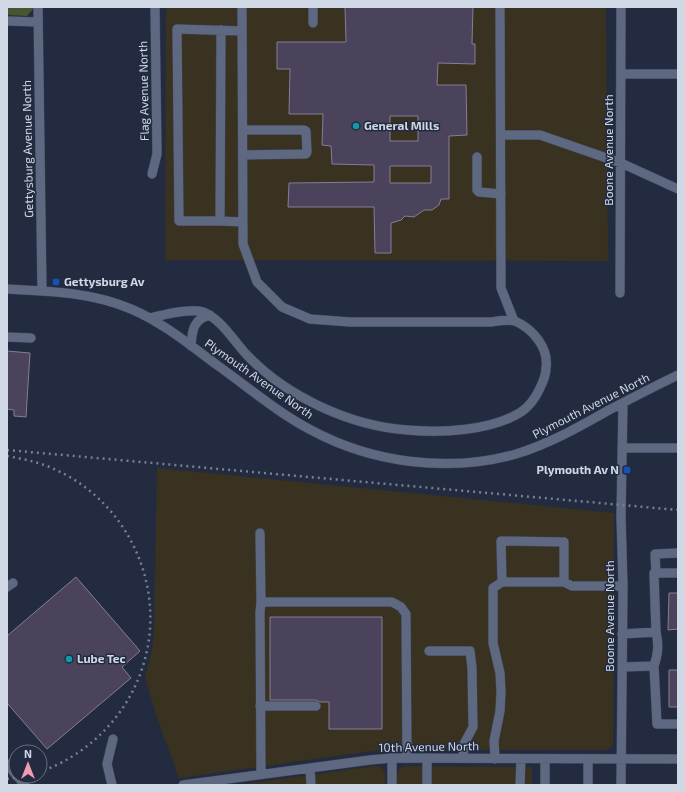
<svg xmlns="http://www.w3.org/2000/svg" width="685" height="792" viewBox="0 0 685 792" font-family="'Exo 2',sans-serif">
<rect width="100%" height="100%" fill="#222b40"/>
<path fill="#3a3221" d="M166,7H606L608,261L165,260Z
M157,468L614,513L613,744L611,748L606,750H380L179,778L157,718L145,678L152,650L154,630Z
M375,766L382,768L385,773V785H238Z
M406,766L532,767V785H397V774L400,768Z"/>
<path fill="#485530" d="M7,7H34V8L27,16L7,15Z"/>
<path fill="#4b435b" stroke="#867d97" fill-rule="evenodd" d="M345,7H473L472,44H475V64L438,63L437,85H466L467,135L449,136V199H441L439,205L432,210H424L414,217L405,216L401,220L391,223V253H375L374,207H288L289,183L374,182V165L332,164L331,146L322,145L323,114H289L290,69H277V42H346ZM390,116H418V141H390ZM390,166H431V183H390Z
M7,351L30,353L26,417L14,416V410L7,409Z
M76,577L140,651L122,667L131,678L47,749L7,703V636Z
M669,593H678V629L668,630Z
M270,617H382V729H329V702H320L316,700H270Z
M669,670H678V707H669Z"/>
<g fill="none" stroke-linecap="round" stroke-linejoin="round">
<defs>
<path id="minor" d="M38,7L42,291
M500,7L501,288L514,321
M7,21L38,22
M313,23V7
M221,30L220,221H179L177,29L242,31
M621,74H678
M243,130H304L306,131L307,152L306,154L243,155
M501,135H540L621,163L678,189
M477,157V190L479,192L501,194
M152,174L157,154L155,7
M220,221L243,222
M7,289C48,291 92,292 131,309C162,322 190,345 217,365C248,387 278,413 311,430C372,463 449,473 516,454C549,444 579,427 609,410C632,398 655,386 678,375
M620,293L621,7
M150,318C162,315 192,308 203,312C220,318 234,341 246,354C285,396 350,426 407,430C442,433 491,431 521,412C530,406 536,397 540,388C543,382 546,375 546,368C549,348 533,329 515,321C509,319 498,321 491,322H350L310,319L282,307L257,282L243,244L242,7
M7,337L31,338
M191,346C192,331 193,319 210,315
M622,448H678
M260,533L261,603
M656,573L655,554L678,553
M502,582L501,541L564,542V582
M7,587L13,583
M622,634L656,632L654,573H678
M429,651H470L472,668L473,727L464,744L463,758
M654,666C658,654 659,645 656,632
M622,667L654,666L657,724H678
M260,706H316
M392,758V785
M427,758V785
M495,759L494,741L500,711L501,692L500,673L493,643V588L502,582H564L572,586H623
M7,764L16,775
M310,768L311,785
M261,774L260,612L261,603L266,602H392L401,607L406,614L407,758
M17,776L25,785
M112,785L107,764L113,739
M183,785L370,760L392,758L678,759
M520,785L521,759
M545,785V759
M588,785V759
M621,785L623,586L621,517L623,403"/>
</defs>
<use href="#minor" stroke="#3e4658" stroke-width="10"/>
<use href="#minor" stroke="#5e6981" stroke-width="9"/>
<path stroke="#788092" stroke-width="2.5" stroke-dasharray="2 4" stroke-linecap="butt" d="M7,450L678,510
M7,456C23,459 39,462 54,469C86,483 113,508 130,539C179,629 136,737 40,772
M7,779L25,776"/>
</g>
<g fill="#0f9aa8" stroke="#222b40" stroke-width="1.5">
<circle cx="356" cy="126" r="4"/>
<circle cx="69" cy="659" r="4"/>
</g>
<g fill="#1a4fb4" stroke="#222b40" stroke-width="1.5">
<rect x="52" y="278" width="8" height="8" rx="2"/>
<rect x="623" y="466" width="8" height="8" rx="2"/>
</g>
<g text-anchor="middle" stroke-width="3" stroke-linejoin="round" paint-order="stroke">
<g font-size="12" fill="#d1d8e5" stroke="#222b40">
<text transform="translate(144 91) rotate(-91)" y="4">Flag Avenue North</text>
<text transform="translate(28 149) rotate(-91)" y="4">Gettysburg Avenue North</text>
<text transform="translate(609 150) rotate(-90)" y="4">Boone Avenue North</text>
<text transform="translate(259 379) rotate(35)" y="4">Plymouth Avenue North</text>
<text transform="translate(591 406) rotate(-27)" y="4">Plymouth Avenue North</text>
<text transform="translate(610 616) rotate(-90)" y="4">Boone Avenue North</text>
<text transform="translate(429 747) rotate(-1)" y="4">10th Avenue North</text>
</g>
<g font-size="12" font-weight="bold" fill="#d1d8e5" stroke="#222b40" text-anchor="start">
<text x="364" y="130">General Mills</text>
<text x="64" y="286">Gettysburg Av</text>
<text x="619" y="474" text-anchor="end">Plymouth Av N</text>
<text x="77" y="663">Lube Tec</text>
</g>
</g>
<rect width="685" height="792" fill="none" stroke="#d1d8e5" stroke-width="16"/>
<g transform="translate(28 764)"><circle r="19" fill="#222b40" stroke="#687082"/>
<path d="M0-3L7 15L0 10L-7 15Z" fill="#f29ab0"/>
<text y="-6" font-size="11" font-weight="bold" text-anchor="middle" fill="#d1d8e5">N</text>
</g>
</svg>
